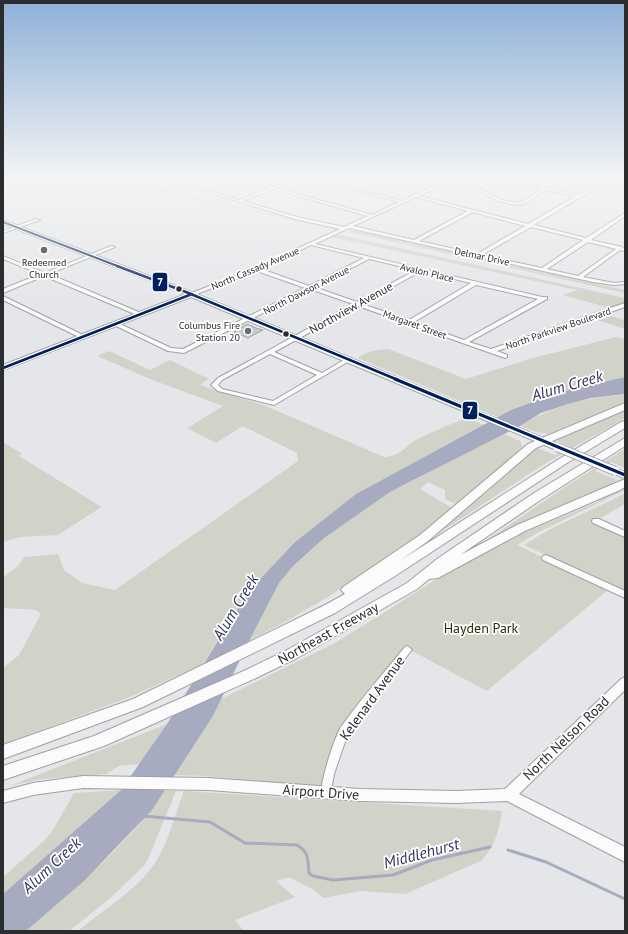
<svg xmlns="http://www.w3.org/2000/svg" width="628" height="934" viewBox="0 0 628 934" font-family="'PT Sans',sans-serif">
<rect width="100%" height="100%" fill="#e5e6e9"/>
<path fill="#d1d3c9" d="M96,177H107L331,228H329Z
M352,230L625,290V293L349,232Z
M336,234L625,298V304L610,308L563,295L577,290L331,237Z
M605,314L625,320V329L591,318Z
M616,337L625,339V377C582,387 537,395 498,417L358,358C367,351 376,350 388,349L466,379L533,358Z
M109,351L150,370L170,360L209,379L200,385L266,406L384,457C399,457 405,447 416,440C433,431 450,424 468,418L484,425L356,494L295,542L248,592L203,664L125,699L3,744V668L19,655L41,614L36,610L3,608V578L18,566L24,557L58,554L64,570L82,583L115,590L298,461L297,453L243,426L216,443L187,428L223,406L155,381L97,356Z
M625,394V402L548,434L536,432L520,426C542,413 565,403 591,399C602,396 614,397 625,394Z
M625,409V418L541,466L436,535L434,533L537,448L555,455L570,446L557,441L559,437Z
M496,430L520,441L522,446L521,449L456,504L445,499V490L428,482L420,489L452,508C390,561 322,603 249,641L271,577L369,499L400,487L419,478Z
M3,442L22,454L19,456L100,506V508L58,535L20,537L3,542Z
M625,449V468L611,462L595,471L617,480L614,484L492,540L490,538L565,487Z
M622,488H625V490L539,532L517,545L609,589L487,691L412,651L346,735L333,764L331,788L206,776L174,775L213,716L221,699L335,643L390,609L452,569L506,540L595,503Z
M625,493V504L592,523L625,537V592L524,545C555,524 592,511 625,493Z
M167,724L140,764L119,766L106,774L41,779L10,786Z
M121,790L3,894V877L46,839L54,828L74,793Z
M164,791H176L149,857L144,866L108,900L69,931H26C74,889 129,844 164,791Z
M184,791L502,811C499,830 495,847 481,861L405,894L361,891L323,898L314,890L289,877L276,881L295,897L235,920L244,931H78C103,910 140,888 157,860C168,842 176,812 184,791Z"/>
<path fill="#a7abc0" d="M625,377V394L591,398L568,404L541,413L520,426L390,492L324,538L293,566L279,583L249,641L213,716L152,810L85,880L26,931H3V894L121,790L167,724L248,592L295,542L356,494L511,410L556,393Z"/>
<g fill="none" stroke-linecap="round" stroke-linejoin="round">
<path stroke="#a7abc0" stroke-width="3" d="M143,816L210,822L245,843L297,845C309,852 308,860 309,873L313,876L333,880L393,875L432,860L490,847
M508,850L546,862L625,899"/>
</g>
<path fill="#c8cad1" stroke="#a6a6a8" d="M247,324L256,328L263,330L248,338L234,332Z"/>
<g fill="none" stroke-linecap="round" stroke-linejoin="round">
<defs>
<path id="minor" d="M232,177H236L273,187L300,177H304L303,178L277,188L372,215L399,202L305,177H310L402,201L429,188L385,178L384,177H389L432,187L455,177H459L458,178L452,181L476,187L500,199L515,203L522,202L541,189L494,178L493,177L523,182L535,177H539L538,178L527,183L579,195L610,177L625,178V180L613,178L534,225L586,238L625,213V216L591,240L622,247L625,249V251L620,250L583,277L614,283L625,282V284L614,285L593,282L349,228L315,244L542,297H547V299L469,342L491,349L625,303V307L497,351L507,355V357L505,358L358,306L274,352L322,373L347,358H351V360L274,405L218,391L211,385L218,378L353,304L310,289L184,353L168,351L114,325V323H118L171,348L183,349L305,288L257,271L194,295L189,294L248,271L340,229L295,219L172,181L175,180L239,200L269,188ZM449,182L474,189L498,201L515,205L524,204L545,190L576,196L528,224L419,196ZM273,189L368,216L344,227L297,217L243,201ZM416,197L468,211L414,240L353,226ZM473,212L525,226L477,254L419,241ZM531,227L583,240L542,268L482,255ZM588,242L616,249L578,276L547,269ZM311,245L364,258L309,286L261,269ZM369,259L416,270L357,302L314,287ZM421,271L471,283L409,320L362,304ZM476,285L538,299L464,340L414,322ZM270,354L317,375L273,401L222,389L218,385L222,380Z
M36,219L40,220L3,233V231Z
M111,246L115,247L49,274L141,313V315H137L44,276L3,293V289L40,274L3,259V256L45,273Z
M3,296L85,336L86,337L83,339L81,338L3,300Z
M593,519H599L625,531V537L593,523L592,521Z
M546,555L625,591V598L543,560L542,558L543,556Z
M407,646L410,648L412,650L410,652L348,733L334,774L330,796L326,798L322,796C318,787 335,736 341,727C361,699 383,674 404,648Z"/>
<path id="major" d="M3,220L194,293L560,445L561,447L560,449H554L191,297L3,370V365L186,294L3,224Z
M615,468L625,472V478L612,473L610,471L612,469Z
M625,677V690L519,794L625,847V862L507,801L456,803L360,801L209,790L83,788L33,795L3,803V791L33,783L83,776L209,778L360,789L456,791L505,789L621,679Z"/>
<path id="highway" d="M625,403V410L536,448L428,541L401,560L559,459L621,422L625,421V428L567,463L395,576L335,613L143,707L3,759V745L133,699L325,605L345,594L341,590L343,587L420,535L528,444Z
M625,438V446L542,499L460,555L517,525L625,479V487L620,490L525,531L438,578L429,579L417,589L297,658L256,678L104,746L3,780V766L94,736L246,670L287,650L407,583L437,559L534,493Z"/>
</defs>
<use href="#minor" stroke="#a0a0a2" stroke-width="2"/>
<use href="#major" stroke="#a0a0a2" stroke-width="2"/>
<use href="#highway" stroke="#a0a0a2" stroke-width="2"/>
<use href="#minor" fill="#fbfbfc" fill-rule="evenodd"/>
<use href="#major" fill="#fbfbfc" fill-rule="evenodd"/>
<use href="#highway" fill="#fbfbfc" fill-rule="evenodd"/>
<defs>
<path id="major-bridge" d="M557,447L615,471"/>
</defs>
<use href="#major-bridge" stroke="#a0a0a2" stroke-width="10" stroke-linecap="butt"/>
<use href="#major-bridge" stroke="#fbfbfc" stroke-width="8"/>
<defs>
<path id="bus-1-far2" d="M3,222L120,267"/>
<path id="bus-1-far1" d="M117,266L186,292L398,380
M3,368L192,294"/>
<path id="bus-1" d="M395,379L625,475"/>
</defs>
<use href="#bus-1-far2" stroke="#fff" stroke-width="4"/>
<use href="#bus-1-far1" stroke="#fff" stroke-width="5"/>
<use href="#bus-1" stroke="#fff" stroke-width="6"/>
<use href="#bus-1-far2" stroke="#00205b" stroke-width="2"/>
<use href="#bus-1-far1" stroke="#00205b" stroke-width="2.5"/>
<use href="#bus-1" stroke="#00205b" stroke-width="3"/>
</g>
<linearGradient id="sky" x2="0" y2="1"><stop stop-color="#8eb0d8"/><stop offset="0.58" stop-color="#f3f4f5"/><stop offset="1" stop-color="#f3f4f5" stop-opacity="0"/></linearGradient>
<rect width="628" height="307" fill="url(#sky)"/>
<g fill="#6c6d6f" stroke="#fff" stroke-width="1.5">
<circle cx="44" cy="250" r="4"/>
<circle cx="248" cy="331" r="4"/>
</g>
<g fill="#2b2c2d" stroke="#fff" stroke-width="1.5">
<circle cx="179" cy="289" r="3.5"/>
<circle cx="286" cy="334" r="3.5"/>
</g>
<g text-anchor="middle" stroke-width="3.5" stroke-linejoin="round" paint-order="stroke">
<g font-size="10" fill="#2b2c2d" stroke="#fff">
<text transform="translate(482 256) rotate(12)" y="4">Delmar Drive</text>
<text transform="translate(255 268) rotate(-23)" y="4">North Cassady Avenue</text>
<text transform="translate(427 272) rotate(13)" y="4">Avalon Place</text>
<text transform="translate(306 290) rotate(-27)" y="4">North Dawson Avenue</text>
<text transform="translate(415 324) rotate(20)" y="4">Margaret Street</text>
<text transform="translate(558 328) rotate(-19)" y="4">North Parkview Boulevard</text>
</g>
<g font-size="10" fill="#2b2c2d" stroke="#fff">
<text x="44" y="266">Redeemed<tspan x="44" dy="12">Church</tspan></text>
<text x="240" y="329" text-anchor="end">Columbus Fire<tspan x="240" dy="12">Station 20</tspan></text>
</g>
<g font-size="12" fill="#2b2c2d" stroke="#fff">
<text transform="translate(351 308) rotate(-29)" y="4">Northview Avenue</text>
</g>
<g font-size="14" fill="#2a2c04" stroke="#fff">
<text x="481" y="633">Hayden Park</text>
</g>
<g font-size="14" fill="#2b2c2d" stroke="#fff">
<text transform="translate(328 633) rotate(-29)" y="5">Northeast Freeway</text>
<text transform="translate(372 698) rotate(-54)" y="5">Kelenard Avenue</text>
<text transform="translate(566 738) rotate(-44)" y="5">North Nelson Road</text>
<text transform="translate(321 792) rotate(4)" y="5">Airport Drive</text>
</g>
<g font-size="16" font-style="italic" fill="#2f335d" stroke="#fff">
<text transform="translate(567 385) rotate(-16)" y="6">Alum Creek</text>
<text transform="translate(235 607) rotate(-59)" y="6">Alum Creek</text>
<text transform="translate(421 853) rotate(-15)" y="6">Middlehurst</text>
<text transform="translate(51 865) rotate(-43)" y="6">Alum Creek</text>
</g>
</g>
<g stroke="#fff" stroke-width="1.5">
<rect x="152" y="272" width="16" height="20" rx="4" fill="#00205b"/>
<rect x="462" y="401" width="16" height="19" rx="4" fill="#00205b"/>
</g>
<g font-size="11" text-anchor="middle" font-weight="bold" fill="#fff">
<text x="160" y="286">7</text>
<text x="470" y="414">7</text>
</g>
<rect width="628" height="934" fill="none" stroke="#2b2c2d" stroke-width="8"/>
</svg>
